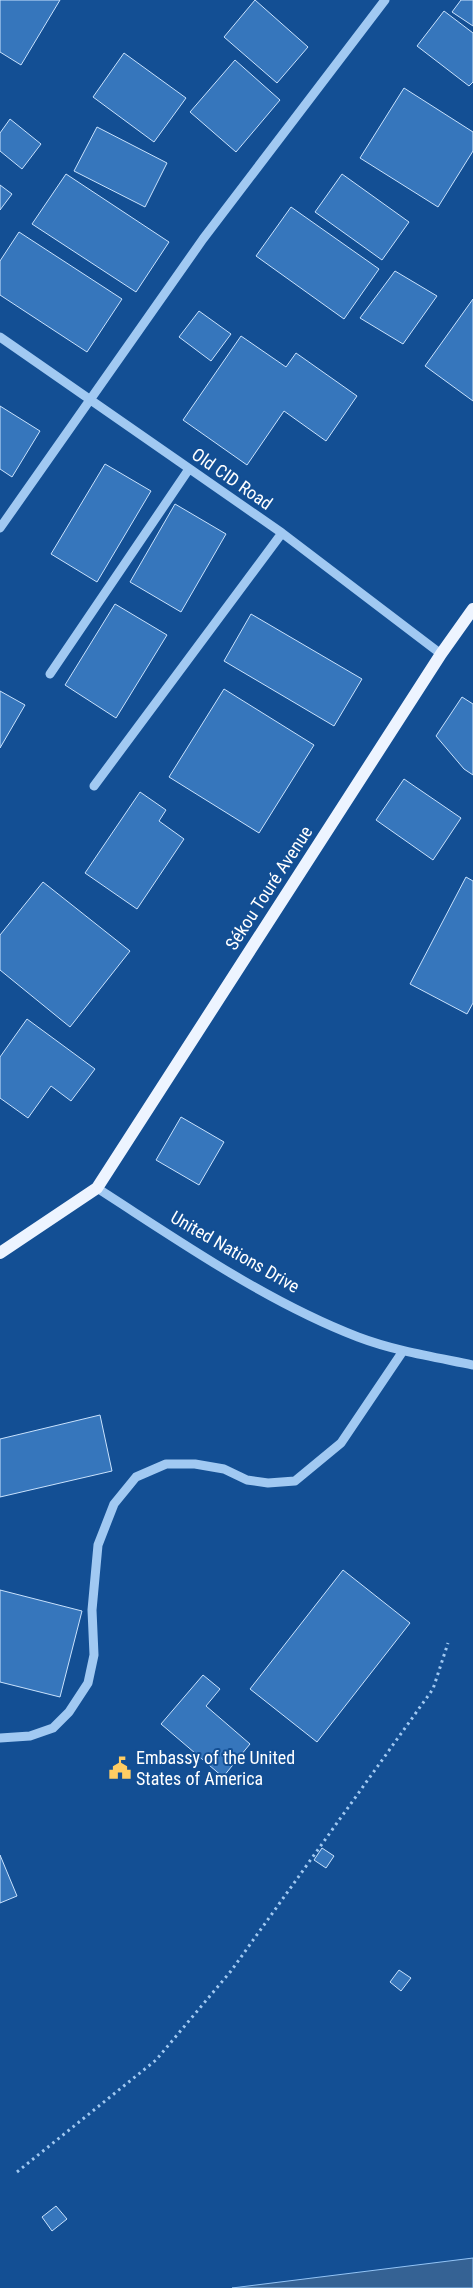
<svg xmlns="http://www.w3.org/2000/svg" width="473" height="2288" viewBox="0 0 473 2288" font-family="'Roboto Condensed',sans-serif">
<rect width="100%" height="100%" fill="#134f94"/>
<path fill="#356294" stroke="#93c4f6" d="M473,2258V2288H232Z"/>
<path fill="#3676bc" stroke="#c9e2fd" d="M0,0H60L21,65L0,52Z
M255,0L308,47L277,83L224,37Z
M461,0H473V26L452,12Z
M444,11L473,33V82L469,86L417,46Z
M124,53L186,98L154,142L93,97Z
M235,60L280,100L236,152L190,112Z
M404,88L473,132V151L438,207L360,158Z
M10,119L41,144L22,169L0,151V133Z
M97,127L167,163L145,207L74,171Z
M66,174L169,242L136,292L32,224Z
M342,174L409,222L382,260L315,212Z
M0,185L12,194L0,210Z
M291,207L379,269L344,319L256,256Z
M19,232L122,299L87,352L0,295V261Z
M395,271L437,296L403,344L360,318Z
M473,299V401L425,366Z
M199,311L231,334L211,361L179,337Z
M241,336L286,367L296,353L357,396L326,441L284,411L247,465L183,420Z
M0,406L40,431L12,477L0,469Z
M105,464L151,491L97,582L51,554Z
M175,504L226,534L181,612L130,582Z
M115,604L167,635L116,718L65,685Z
M251,614L362,679L334,726L224,661Z
M224,689L314,745L259,833L169,777Z
M0,691L25,705L0,748Z
M462,697L473,704V775L464,769L436,736Z
M404,779L461,818L433,860L376,820Z
M140,792L166,810L159,821L184,839L137,909L85,873Z
M466,877L473,881V1003L467,1014L410,984Z
M43,882L130,951L70,1027L0,970V935Z
M27,1019L95,1069L71,1101L51,1086L28,1118L0,1098V1057Z
M181,1117L224,1142L199,1185L156,1160Z
M100,1415L112,1471L0,1497V1439Z
M343,1570L410,1623L317,1742L250,1689Z
M0,1590L82,1611L60,1697L0,1682Z
M203,1675L220,1689L206,1706L250,1744L223,1777L161,1724Z
M322,1848L334,1856L326,1868L314,1860Z
M0,1855L17,1896L0,1903Z
M399,1970L411,1978L401,1991L390,1982Z
M56,2206L67,2219L52,2231L42,2217Z"/>
<g fill="none" stroke-linecap="round" stroke-linejoin="round">
<path stroke="#a1c9f2" stroke-width="3" stroke-dasharray="2.5 4" stroke-linecap="butt" d="M17,2172L156,2060L231,1971L433,1689L448,1643"/>
<path stroke="#a1c9f2" stroke-width="9" d="M0,337L282,533L441,654
M0,528L203,239L385,0
M50,674L189,469
M94,786L282,533
M97,1188C181,1242 265,1301 358,1337C395,1351 434,1357 473,1365
M0,1738L30,1736L53,1728L69,1712L88,1683L94,1655L92,1610L98,1545L114,1504L136,1477L166,1464H195L224,1469L247,1480L268,1483L295,1481L341,1443L403,1351"/>
<path stroke="#edf4ff" stroke-width="12" d="M0,1253L97,1188L441,654L473,609"/>
</g>
<defs>
<symbol id="civic-bare" viewBox="-9 -9 18 18"><path d="M-.6-6.5H3V-4.5H.6V-3L4-1V1h2V6H-6V1h2V-1L-.6-3ZM-1.2 2.5V6h2.4V2.5Z" fill="#ffcd63" stroke="#134f94" stroke-width="2.5" paint-order="stroke"/></symbol>
</defs>
<g fill-rule="evenodd">
<use href="#civic-bare" x="104" y="1752" width="32" height="32"/>
</g>
<g text-anchor="middle" stroke-width="4" stroke-linejoin="round" paint-order="stroke">
<g font-size="18" fill="#fff" stroke="#134f94">
<text transform="translate(232 479) rotate(35)" y="6">Old CID Road</text>
<text transform="translate(269 888) rotate(-57)" y="6">Sékou Touré Avenue</text>
<text transform="translate(235 1252) rotate(30)" y="6">United Nations Drive</text>
</g>
<g font-size="18" fill="#fff" stroke="#134f94" text-anchor="start">
<text x="136" y="1764">Embassy of the United<tspan x="136" dy="21">States of America</tspan></text>
</g>
</g>
</svg>
